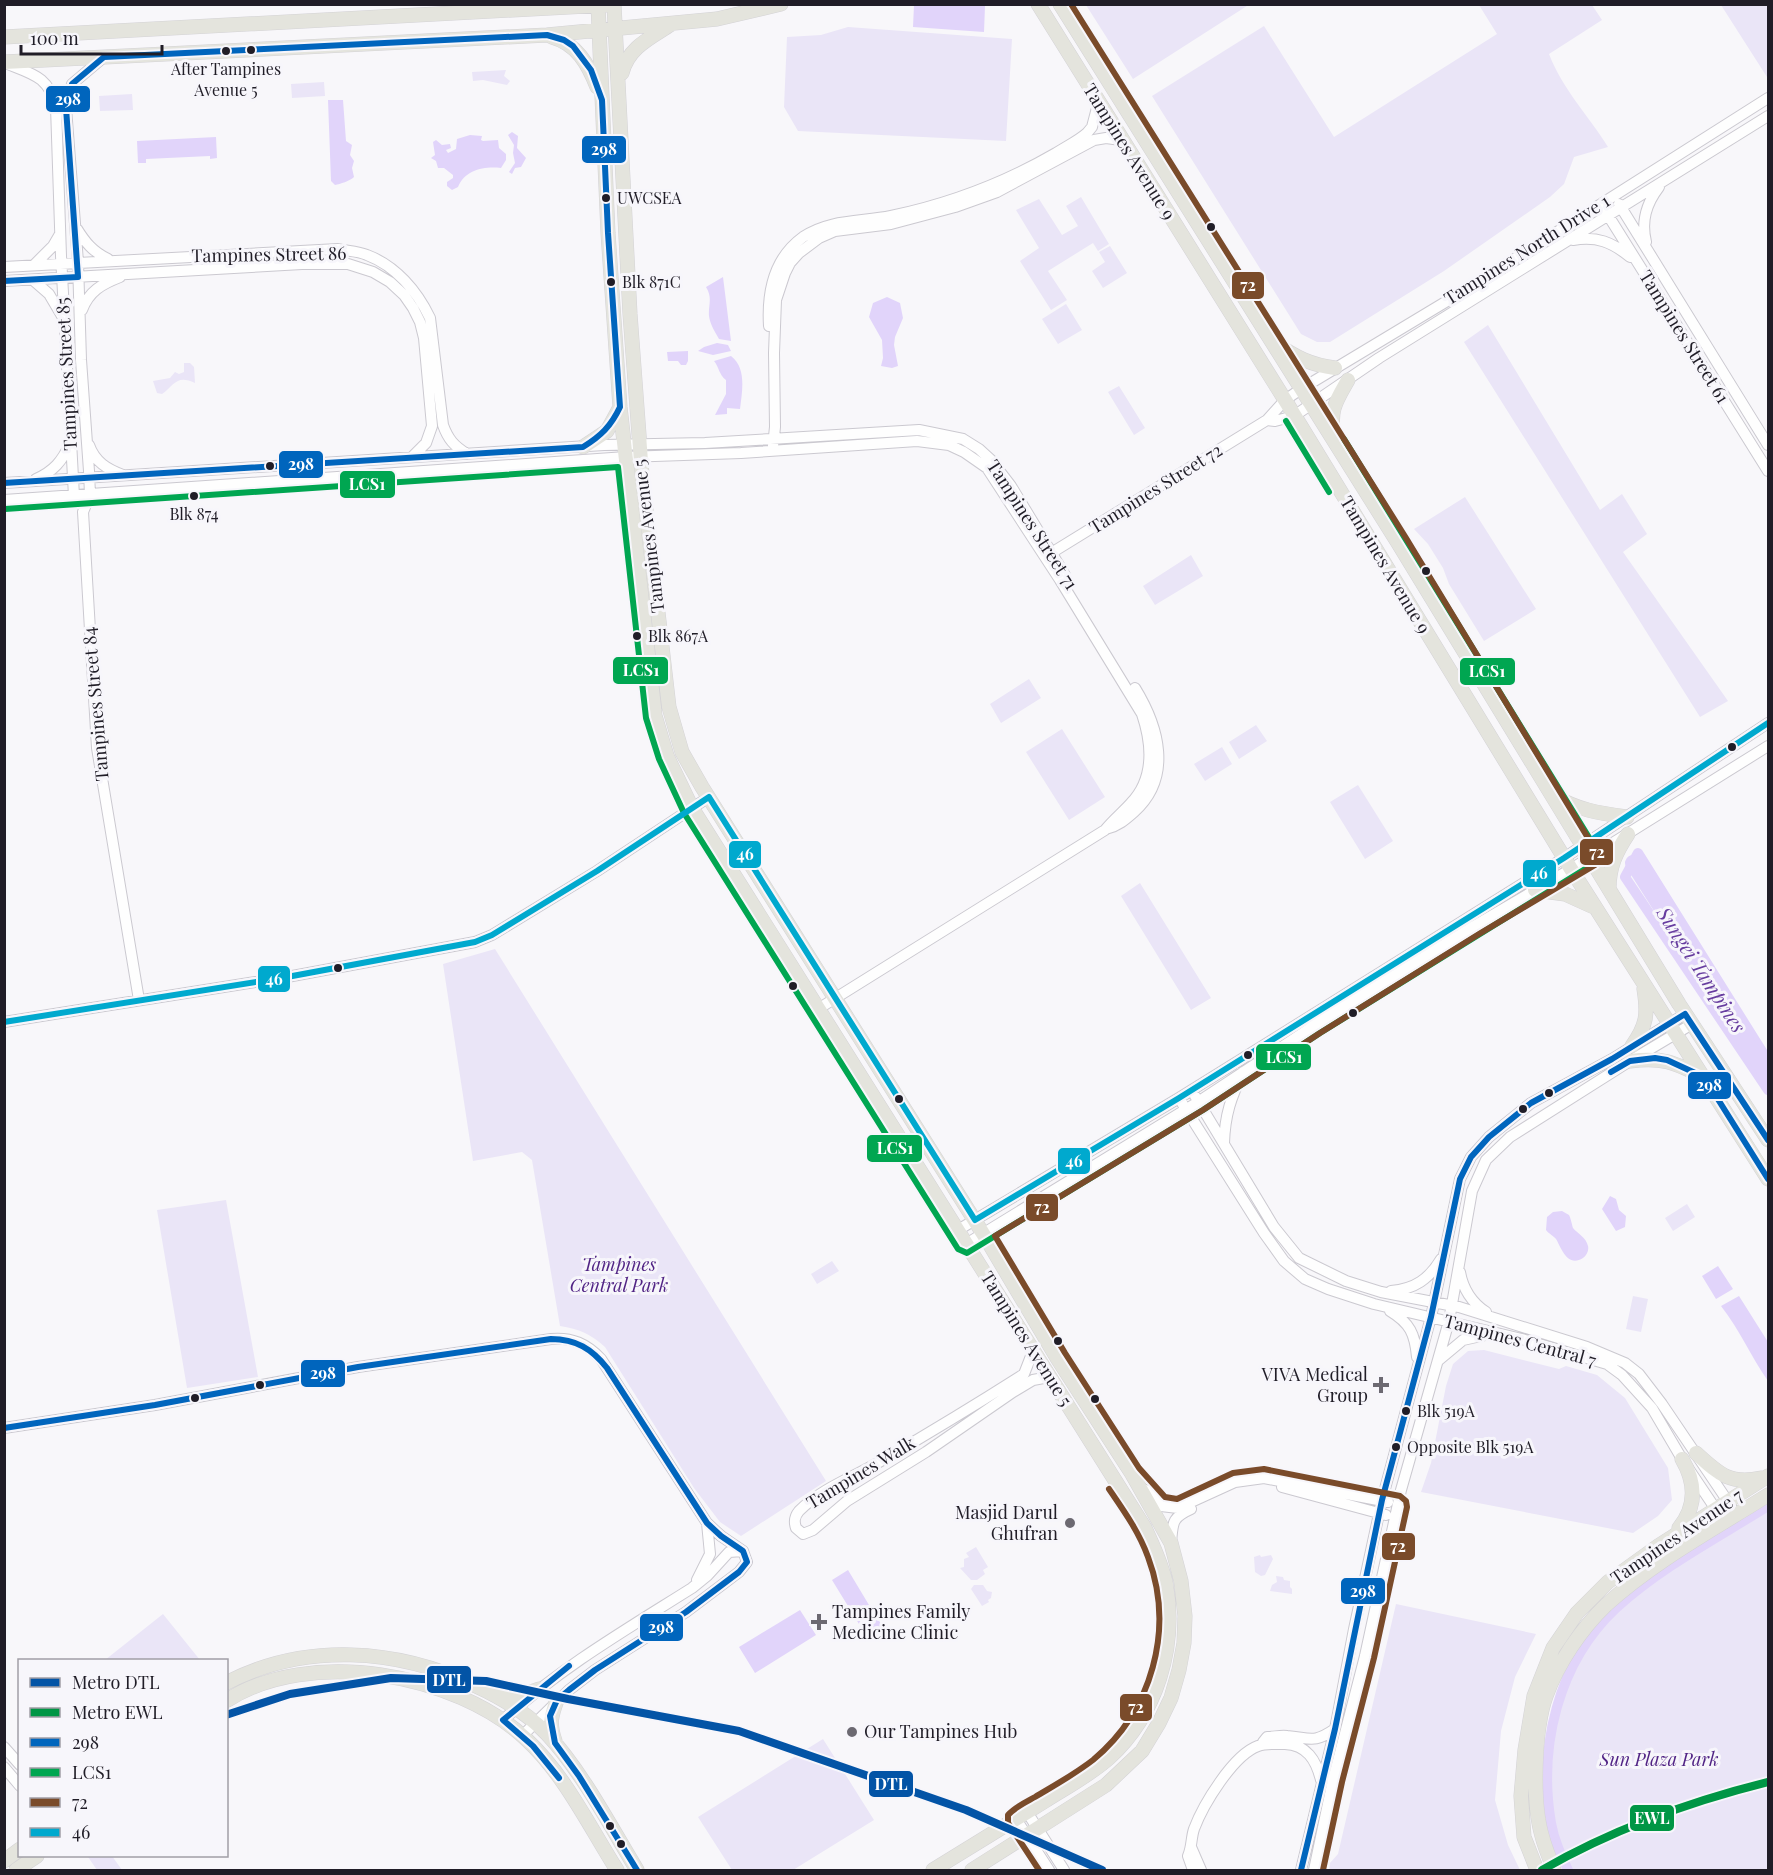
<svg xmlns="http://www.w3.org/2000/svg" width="1773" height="1875" viewBox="0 0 1773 1875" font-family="'Playfair Display',serif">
<rect width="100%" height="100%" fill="#f8f7fa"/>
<path fill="#eae5f7" d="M1250,4L1133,79L1086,5V4Z
M1479,5H1592L1602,20L1549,54C1563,90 1588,115 1608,147L1574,157L1564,184L1550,197L1444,271L1330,342H1317L1301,334L1152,96L1264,26L1334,137L1497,34Z
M1721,5H1768V76L1767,77Z
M848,27L1012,39L1006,141L798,131L784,107L787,37L821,35Z
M506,70L504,76L510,81L507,85L483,80L473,81L472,72Z
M324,82L325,96L292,98L291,84Z
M132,94L133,110L100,111L99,96Z
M1081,197L1109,244L1098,251L1093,243L1048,271L1067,300L1051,310L1020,261L1039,248L1016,210L1039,199L1062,235L1078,226L1066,206Z
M1110,246L1127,273L1103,288L1092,271L1105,262L1099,252Z
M1066,304L1082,330L1058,344L1042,319Z
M1488,325L1600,510L1622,494L1647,534L1623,552L1728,701L1700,717L1464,342Z
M184,363H190L194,367L195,383C176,374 174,386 162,394L157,393L153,381L170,378L175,372L179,374L184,372Z
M1119,386L1145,428L1134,435L1108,392Z
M1465,497L1536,609L1484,641L1449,584L1443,568L1428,544L1414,529Z
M1191,555L1203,576L1155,605L1143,586Z
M1029,679L1041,698L1001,723L990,704Z
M1256,725L1267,741L1239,759L1229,742Z
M1062,729L1105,797L1069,820L1026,752Z
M1222,747L1232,764L1205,781L1194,764Z
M1358,785L1393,841L1365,859L1330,802Z
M1140,883L1211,998L1191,1010L1121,896Z
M495,949L826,1481L741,1536L720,1522L694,1488L605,1347C591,1334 579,1329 560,1326L532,1160L522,1152L473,1161L443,964Z
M226,1200L258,1377L187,1388L157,1210Z
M1687,1204L1695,1217L1673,1231L1665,1218Z
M832,1261L839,1271L817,1284L811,1274Z
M1633,1296L1648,1299L1641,1332L1626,1329Z
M1484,1350L1559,1369L1566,1366L1597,1375L1625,1398L1668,1468L1672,1500L1658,1516L1633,1533L1421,1492L1431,1463L1446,1386L1453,1364L1468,1351Z
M1768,1509V1870H1570C1527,1771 1552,1660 1638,1593C1678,1561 1725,1536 1768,1509Z
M976,1547L988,1567L983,1570L985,1574L977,1580H971L960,1568L964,1567V1559L969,1557L966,1553Z
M1260,1555L1261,1557L1271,1555L1273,1559L1265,1575L1261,1576L1255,1572L1254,1557Z
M1276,1576L1283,1577L1284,1580L1290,1581V1587L1292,1589V1594L1270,1591L1272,1585L1277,1582Z
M974,1585H983L987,1591L992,1592L991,1598L988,1600L989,1602L982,1606L971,1589Z
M1396,1604L1536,1634L1515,1677L1501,1731L1495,1800L1508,1845L1520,1870H1329L1330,1863L1338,1854Z
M163,1614L200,1660H105Z
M823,1739L874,1820L793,1870H732L698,1817Z
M90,1856H112L122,1870H97L88,1857Z"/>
<path fill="#e1d4fa" d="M968,5L985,6L984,32L913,27L914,5Z
M328,100H343L346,141L352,145L350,155L354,161L352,168L354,177C350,181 340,184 335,185L331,181Z
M512,132L518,136L517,148L526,158L521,167L515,168L512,174L509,172L515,163L513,153L514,145L508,135Z
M470,135L482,136L481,140L483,141L498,140L499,148L506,154V160L501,168C484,166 465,170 458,187L452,190L447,186V182L453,178V175L444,168H438L436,161L431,158L435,155L433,142L436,140L442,145L450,144L451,148L446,150L448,153L456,149L457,139Z
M216,137L217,158L210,159V156L146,159V163H138L137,141Z
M723,277L731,341L719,339C715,332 710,324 709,316C708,305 713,298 706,287Z
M887,297L900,303L903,318L895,337L894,345L898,366L892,368L881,366L883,358L882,340L869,317L873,303Z
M717,343L728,345L731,351L713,355L698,351L704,347Z
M688,351V361L686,365H681L678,361H668L667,352Z
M731,356C747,368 742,392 740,409L727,408V414L715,415L726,394V380C719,375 719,367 714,361Z
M1610,1196L1616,1199L1619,1210L1626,1216L1625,1227L1616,1231L1602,1209Z
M1562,1211L1569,1215C1571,1219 1572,1225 1573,1228C1578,1234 1586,1237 1588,1246C1589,1250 1587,1255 1583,1258C1567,1268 1561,1247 1556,1239C1554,1236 1549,1234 1546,1230L1547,1217L1553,1212Z
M1718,1266L1733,1289L1716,1299L1702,1276Z
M1739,1296L1768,1342V1381C1751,1357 1740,1330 1721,1306Z
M848,1570L869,1605L859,1624L832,1580Z
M872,1609L884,1629L869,1639L862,1628Z
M800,1610L816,1635L755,1673L739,1647Z"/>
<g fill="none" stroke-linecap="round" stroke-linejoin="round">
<path stroke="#e1d4fa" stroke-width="10" d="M1768,1061L1638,853L1625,877L1768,1090
M1568,1870C1561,1855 1554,1840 1551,1823C1538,1747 1558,1662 1616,1608C1661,1567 1717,1538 1768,1506"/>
<path stroke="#e1d4fa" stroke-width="16" d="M1633,863L1768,1076"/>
<defs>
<path id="minor" d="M104,57L72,84L66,108L78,262L81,360L89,471L90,495L83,512L97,748L139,1000
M5,63C32,74 49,76 56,107L61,256L74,496L77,501
M1619,204L1768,445
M1606,212L1768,471
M77,229C85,242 93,252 108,259
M1573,240C1597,236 1612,242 1630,257
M1646,242C1641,221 1646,204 1659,187
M34,265L53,246L60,234
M4,267L338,249C347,251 358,251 367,255C396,266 417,291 430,318L443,425C448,439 454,446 467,454
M33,280L49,294L62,316
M4,281L302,264H348L373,272L390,282L404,295L413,308L420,322L424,338L432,426L426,443L412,457
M82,310C89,291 102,284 120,277
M769,326C767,293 774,258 803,237C830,219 861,222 891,216C948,204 1006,182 1056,153C1067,146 1078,141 1087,133L1092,127L1098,104
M1267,420L1275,421L1294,416L1379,358L1768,116
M89,445C95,462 107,469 123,475
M773,446L775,427L774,353L776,300L785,273L790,263L799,253L819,238L835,231L891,224L955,207L997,192L1094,140L1106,138L1121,140
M36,479C54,471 62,461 70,444
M4,483L604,445L705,443L919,430L963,439L979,449L991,460L1011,486L1065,575
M4,500L626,457L741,453L917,441L949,445L964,452L987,468L1060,580L1142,714C1152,744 1155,778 1131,803C1123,812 1113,820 1105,830L818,1009
M1048,555L1267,420L1285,400L1301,389L1467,289L1768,98
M1106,829C1118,826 1125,820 1134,812C1173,777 1159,727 1135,688
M4,1022L287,977L475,942L492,935L597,871L709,797
M1195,1096L1274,1227L1299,1258L1346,1281L1381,1292L1459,1307L1587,1347L1625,1363L1639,1374L1662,1404L1731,1506
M1182,1103L1264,1233L1284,1261L1305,1279L1328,1289L1374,1304L1522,1339L1607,1364L1622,1375L1652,1408L1682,1459L1725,1523
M1224,1143C1225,1114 1231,1098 1243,1072
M958,1230L1179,1098L1564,858L1768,723
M966,1244L1198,1102L1315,1025L1474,926L1571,869L1768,746
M1460,1272C1463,1289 1471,1302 1486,1312
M1391,1291C1415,1289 1429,1279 1441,1259
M1390,1311C1410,1323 1415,1334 1417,1357
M1033,1351L1024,1374C977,1404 929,1433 881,1461C854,1477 822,1488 799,1511C794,1517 794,1522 796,1528L803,1534L813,1530L847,1501L926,1452L1013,1392L1033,1380L1049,1377
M1439,1360L1463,1340L1490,1334
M4,1428L155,1405L358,1367L551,1339C572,1337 587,1344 601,1359L707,1523L721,1536L743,1551L747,1562L739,1572L686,1612L595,1670L569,1690L523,1735
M1282,1487L1386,1515
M1146,1490L1161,1506L1178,1508L1235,1482L1264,1478L1388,1502
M1171,1543C1173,1523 1171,1518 1191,1509
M697,1580L710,1554L707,1523
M503,1720C560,1668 627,1629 692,1588L708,1575L729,1552L743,1551
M1263,1742L1267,1737C1274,1737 1281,1735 1287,1736C1311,1738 1313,1744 1335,1729
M4,1747L20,1765
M4,1767L20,1786
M1027,1812L1064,1870
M1016,1819L1049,1870
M1191,1847L1201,1870
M1193,1870L1188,1856C1192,1847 1191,1838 1194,1829C1203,1805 1233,1755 1258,1746C1266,1743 1277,1744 1285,1744C1307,1745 1316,1760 1321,1780
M1301,1870L1335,1729L1354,1629L1382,1500L1431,1317L1460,1179L1471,1157L1489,1137L1531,1103L1612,1059L1685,1014
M1314,1870L1333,1780L1365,1656L1401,1490L1449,1321L1472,1191L1486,1160L1510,1137L1630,1061L1692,1024"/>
<path id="major" d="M1038,4L1285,400L1571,869L1768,1179
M1060,4L1398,543L1679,1004L1768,1140
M598,5L608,233L620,407L655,716L667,756L692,808L1145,1528C1153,1546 1162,1564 1166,1584C1177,1647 1157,1714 1109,1758C1090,1775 1067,1787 1045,1801C1008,1824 970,1847 933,1870
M614,5L630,314L642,475L669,707L682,752L702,787L987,1240L1057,1358L1132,1474L1171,1543L1181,1581L1185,1616L1184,1643L1179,1670L1171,1698L1159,1723L1142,1751L1106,1785L972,1870
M4,37L606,5
M552,37C577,44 588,64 597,87
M4,62L547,35L717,19L781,4
M622,73C628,48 650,38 670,25
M1275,343C1295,357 1311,365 1335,368
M1334,436C1329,410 1336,401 1348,380
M583,447L607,431L620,407
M1552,795C1579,810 1597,813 1627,817
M1609,889C1609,867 1616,852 1628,834
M1535,890L1565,894L1596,908
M1632,1046C1647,1025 1648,1014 1644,989
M1630,1061C1662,1057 1673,1062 1702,1076
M1696,1453C1718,1473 1729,1485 1761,1478
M1679,1528C1697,1506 1696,1483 1682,1459
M226,1683C305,1642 397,1648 476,1686C502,1698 527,1713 547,1734C581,1770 611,1827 637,1870
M497,1694L519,1696L539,1689
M226,1701C309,1647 456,1673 526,1739C565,1775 589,1826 617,1870
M555,1741C549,1724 551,1716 557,1700
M4,1861L20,1849
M16,1870L37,1856
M1537,1870L1524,1837L1521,1796L1525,1750L1534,1696L1553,1648L1577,1613L1608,1582L1658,1546L1768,1476
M1554,1870C1550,1859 1545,1848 1542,1836C1532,1802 1534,1730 1546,1696C1558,1663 1581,1629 1606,1605C1653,1562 1714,1529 1768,1495"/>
</defs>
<use href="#minor" stroke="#cbc9d0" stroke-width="12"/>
<use href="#major" stroke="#d4d3d6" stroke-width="15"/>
<use href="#minor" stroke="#fefefe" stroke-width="10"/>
<use href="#major" stroke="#e4e4dd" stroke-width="14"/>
<defs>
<path id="bus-1" d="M4,281L78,277L66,108L72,84L104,57L547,35L564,40L573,46L591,70L602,100L608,233L620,407C611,426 601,436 583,447L4,483
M1611,1072L1630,1061L1655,1058L1667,1060L1704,1077L1768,1179
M4,1428L155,1405L358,1367L551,1339C576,1339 592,1349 607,1368L707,1523L721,1536L743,1551L747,1562L739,1572L686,1612L595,1670L569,1690L557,1700L550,1716L555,1743L579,1776L637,1870
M559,1778L533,1746L503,1720L569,1666
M1301,1870L1335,1729L1382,1500L1431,1317L1460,1179L1471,1157L1489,1137L1531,1103L1612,1059L1685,1014L1768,1140"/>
<path id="bus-2" d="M1286,421L1329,492
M5,509L618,467L646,718L659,759L684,813L958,1249L967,1253L1203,1110L1320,1033L1598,861V852L1344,439"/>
<path id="bus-3" d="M1071,4L1406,538L1599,856L1598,861L1595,865L1479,934L1320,1033L1203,1110L995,1236L1065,1353L1139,1468L1165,1497L1177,1499L1233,1473L1264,1469L1400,1496L1406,1501L1407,1507L1374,1658L1342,1782L1323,1870
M1039,1870L1008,1823V1815C1015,1807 1026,1802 1035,1797C1055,1785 1075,1774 1093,1760C1152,1711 1175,1629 1148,1557C1139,1532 1124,1511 1109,1489"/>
<path id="bus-4" d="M4,1022L287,977L475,942L492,935L597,871L709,797L975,1220L1179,1098L1564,858L1768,723"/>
</defs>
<use href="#bus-1" stroke="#f7f6fb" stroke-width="10"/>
<use href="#bus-2" stroke="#f7f6fb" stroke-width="10"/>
<use href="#bus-3" stroke="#f7f6fb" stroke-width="10"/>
<use href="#bus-4" stroke="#f7f6fb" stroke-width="10"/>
<use href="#bus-1" stroke="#0065bd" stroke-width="6"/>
<use href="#bus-2" stroke="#00a651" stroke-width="6"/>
<use href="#bus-3" stroke="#7a4b2a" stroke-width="6"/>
<use href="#bus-4" stroke="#00a9ce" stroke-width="6"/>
<defs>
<path id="metro-1" d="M226,1715L290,1694L391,1678L486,1681L568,1699L739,1731L966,1810L1102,1870"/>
<path id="metro-2" d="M1542,1870C1613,1829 1688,1802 1768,1782"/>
</defs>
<use href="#metro-1" stroke="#f7f6fb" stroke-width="12"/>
<use href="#metro-2" stroke="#f7f6fb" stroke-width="12"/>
<use href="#metro-1" stroke="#0354a6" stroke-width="8"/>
<use href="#metro-2" stroke="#009645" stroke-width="8"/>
</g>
<g fill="#201d27" stroke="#f7f6fb" stroke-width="2">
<circle cx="251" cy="50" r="5"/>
<circle cx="226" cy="51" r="5"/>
<circle cx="606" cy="198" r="5"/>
<circle cx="1211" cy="227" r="5"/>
<circle cx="611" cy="282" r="5"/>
<circle cx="270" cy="466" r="5"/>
<circle cx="194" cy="496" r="5"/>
<circle cx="1426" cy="571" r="5"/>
<circle cx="637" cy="636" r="5"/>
<circle cx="1732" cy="747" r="5"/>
<circle cx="338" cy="968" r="5"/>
<circle cx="793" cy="986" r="5"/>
<circle cx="1353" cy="1013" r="5"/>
<circle cx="1248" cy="1055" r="5"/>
<circle cx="1549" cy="1093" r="5"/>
<circle cx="899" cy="1099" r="5"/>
<circle cx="1523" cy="1109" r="5"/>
<circle cx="1058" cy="1341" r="5"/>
<circle cx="260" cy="1385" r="5"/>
<circle cx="195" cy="1398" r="5"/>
<circle cx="1095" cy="1399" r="5"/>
<circle cx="1406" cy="1411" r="5"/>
<circle cx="1396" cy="1447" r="5"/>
<circle cx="610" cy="1826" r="5"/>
<circle cx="621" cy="1844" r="5"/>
</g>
<g fill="#6c6971" stroke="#f7f6fb" stroke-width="2">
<path d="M1378 1376h6v6h6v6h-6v6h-6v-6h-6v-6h6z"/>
<circle cx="1070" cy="1523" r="6"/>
<path d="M816 1613h6v6h6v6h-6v6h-6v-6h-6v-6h6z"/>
<circle cx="852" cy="1732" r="6"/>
</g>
<g text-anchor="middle" stroke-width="6" stroke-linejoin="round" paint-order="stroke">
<g font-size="16" fill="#201d27" stroke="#f7f6fb" text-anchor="start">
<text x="226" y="75" text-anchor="middle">After Tampines<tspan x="226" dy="21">Avenue 5</tspan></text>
<text x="617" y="204">UWCSEA</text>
<text x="622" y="288">Blk 871C</text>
<text x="194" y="520" text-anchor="middle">Blk 874</text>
<text x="648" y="642">Blk 867A</text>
<text x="1417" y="1417">Blk 519A</text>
<text x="1407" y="1453">Opposite Blk 519A</text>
</g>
<g font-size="18" fill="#201d27" stroke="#f7f6fb">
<text transform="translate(1129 152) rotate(58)" y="6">Tampines Avenue 9</text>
<text transform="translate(1527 250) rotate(-32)" y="6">Tampines North Drive 1</text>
<text transform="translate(269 255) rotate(-1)" y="6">Tampines Street 86</text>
<text transform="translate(1684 337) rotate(58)" y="6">Tampines Street 61</text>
<text transform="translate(67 374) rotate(-93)" y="6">Tampines Street 85</text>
<text transform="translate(1156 489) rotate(-32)" y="6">Tampines Street 72</text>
<text transform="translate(1032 525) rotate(57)" y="6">Tampines Street 71</text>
<text transform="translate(649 536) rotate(-97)" y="6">Tampines Avenue 5</text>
<text transform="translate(1385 565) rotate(59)" y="6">Tampines Avenue 9</text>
<text transform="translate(96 704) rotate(-95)" y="6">Tampines Street 84</text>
<text transform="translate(1026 1339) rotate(58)" y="6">Tampines Avenue 5</text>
<text transform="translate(1520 1341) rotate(15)" y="6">Tampines Central 7</text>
<text transform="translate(861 1473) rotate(-31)" y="6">Tampines Walk</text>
<text transform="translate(1677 1537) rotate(-34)" y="6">Tampines Avenue 7</text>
</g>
<g font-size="18" font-style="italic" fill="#512485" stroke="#f7f6fb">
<text x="619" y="1271">Tampines<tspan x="619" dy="21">Central Park</tspan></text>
<text x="1659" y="1766">Sun Plaza Park</text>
</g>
<g font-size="18" fill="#201d27" stroke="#f7f6fb" text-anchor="end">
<text x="1368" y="1381">VIVA Medical<tspan x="1368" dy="21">Group</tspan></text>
<text x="1058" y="1519">Masjid Darul<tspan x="1058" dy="21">Ghufran</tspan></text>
<text x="832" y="1618" text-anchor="start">Tampines Family<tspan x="832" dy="21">Medicine Clinic</tspan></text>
<text x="864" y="1738" text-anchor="start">Our Tampines Hub</text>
</g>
<g font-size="20" font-style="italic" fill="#673d9f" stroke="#f7f6fb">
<text transform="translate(1701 970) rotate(57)" y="7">Sungei Tampines</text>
</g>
</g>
<g stroke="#f7f6fb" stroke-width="2">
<rect x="45" y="85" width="46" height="28" rx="6" fill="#0065bd"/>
<rect x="581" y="135" width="46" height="29" rx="6" fill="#0065bd"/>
<rect x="1231" y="271" width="34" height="29" rx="6" fill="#7a4b2a"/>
<rect x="278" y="450" width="46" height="29" rx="6" fill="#0065bd"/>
<rect x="339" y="470" width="57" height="29" rx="6" fill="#00a651"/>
<rect x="612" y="656" width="57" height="29" rx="6" fill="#00a651"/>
<rect x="1459" y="657" width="57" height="29" rx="6" fill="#00a651"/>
<rect x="1579" y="838" width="35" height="28" rx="6" fill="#7a4b2a"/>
<rect x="728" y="840" width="34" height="29" rx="6" fill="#00a9ce"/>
<rect x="1522" y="859" width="35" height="29" rx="6" fill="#00a9ce"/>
<rect x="257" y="965" width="34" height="28" rx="6" fill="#00a9ce"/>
<rect x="1255" y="1043" width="57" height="28" rx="6" fill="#00a651"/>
<rect x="1687" y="1071" width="45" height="29" rx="6" fill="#0065bd"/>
<rect x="866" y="1134" width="57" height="29" rx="6" fill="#00a651"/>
<rect x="1057" y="1147" width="34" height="28" rx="6" fill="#00a9ce"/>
<rect x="1025" y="1193" width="34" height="29" rx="6" fill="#7a4b2a"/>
<rect x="300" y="1359" width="46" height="29" rx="6" fill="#0065bd"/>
<rect x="1381" y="1532" width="35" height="29" rx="6" fill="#7a4b2a"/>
<rect x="1340" y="1577" width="46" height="28" rx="6" fill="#0065bd"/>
<rect x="639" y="1613" width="45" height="29" rx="6" fill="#0065bd"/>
<rect x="426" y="1665" width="46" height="29" rx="6" fill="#0354a6"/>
<rect x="1119" y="1693" width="34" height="29" rx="6" fill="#7a4b2a"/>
<rect x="868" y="1770" width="46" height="28" rx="6" fill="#0354a6"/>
<rect x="1629" y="1804" width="46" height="28" rx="6" fill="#009645"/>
</g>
<g font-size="16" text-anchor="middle" font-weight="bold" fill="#fff">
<text x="68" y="105">298</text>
<text x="604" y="155">298</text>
<text x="1248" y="291">72</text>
<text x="301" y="470">298</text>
<text x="367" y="490">LCS1</text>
<text x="641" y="676">LCS1</text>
<text x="1487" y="677">LCS1</text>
<text x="1597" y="858">72</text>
<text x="745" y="860">46</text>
<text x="1539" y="879">46</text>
<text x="274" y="985">46</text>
<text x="1284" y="1063">LCS1</text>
<text x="1709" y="1091">298</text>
<text x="895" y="1154">LCS1</text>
<text x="1074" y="1167">46</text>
<text x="1042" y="1213">72</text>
<text x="323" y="1379">298</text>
<text x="1398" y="1552">72</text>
<text x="1363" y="1597">298</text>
<text x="661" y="1633">298</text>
<text x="449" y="1686">DTL</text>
<text x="1136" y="1713">72</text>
<text x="891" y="1790">DTL</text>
<text x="1652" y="1824">EWL</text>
</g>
<rect width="1773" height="1875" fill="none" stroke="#201d27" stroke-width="12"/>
<rect x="18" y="1659" width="210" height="198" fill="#f7f6fb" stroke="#a19fa6" stroke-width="1.5"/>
<rect x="30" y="1678" width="30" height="9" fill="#0354a6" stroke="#a19fa6" stroke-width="1.5"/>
<text x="72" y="1689" font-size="18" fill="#201d27">Metro DTL</text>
<rect x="30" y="1708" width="30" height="9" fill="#009645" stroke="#a19fa6" stroke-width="1.5"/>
<text x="72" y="1719" font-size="18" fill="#201d27">Metro EWL</text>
<rect x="30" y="1738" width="30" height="9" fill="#0065bd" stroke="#a19fa6" stroke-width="1.5"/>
<text x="72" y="1749" font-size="18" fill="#201d27">298</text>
<rect x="30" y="1768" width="30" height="9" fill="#00a651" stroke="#a19fa6" stroke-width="1.5"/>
<text x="72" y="1779" font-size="18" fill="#201d27">LCS1</text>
<rect x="30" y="1798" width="30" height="9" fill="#7a4b2a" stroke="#a19fa6" stroke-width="1.5"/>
<text x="72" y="1809" font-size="18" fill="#201d27">72</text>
<rect x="30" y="1828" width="30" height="9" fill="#00a9ce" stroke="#a19fa6" stroke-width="1.5"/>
<text x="72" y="1839" font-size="18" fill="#201d27">46</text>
<path d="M21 45v9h141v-9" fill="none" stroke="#201d27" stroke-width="3"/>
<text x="30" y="45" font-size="18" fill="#201d27" stroke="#f7f6fb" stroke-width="4.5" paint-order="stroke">100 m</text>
</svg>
